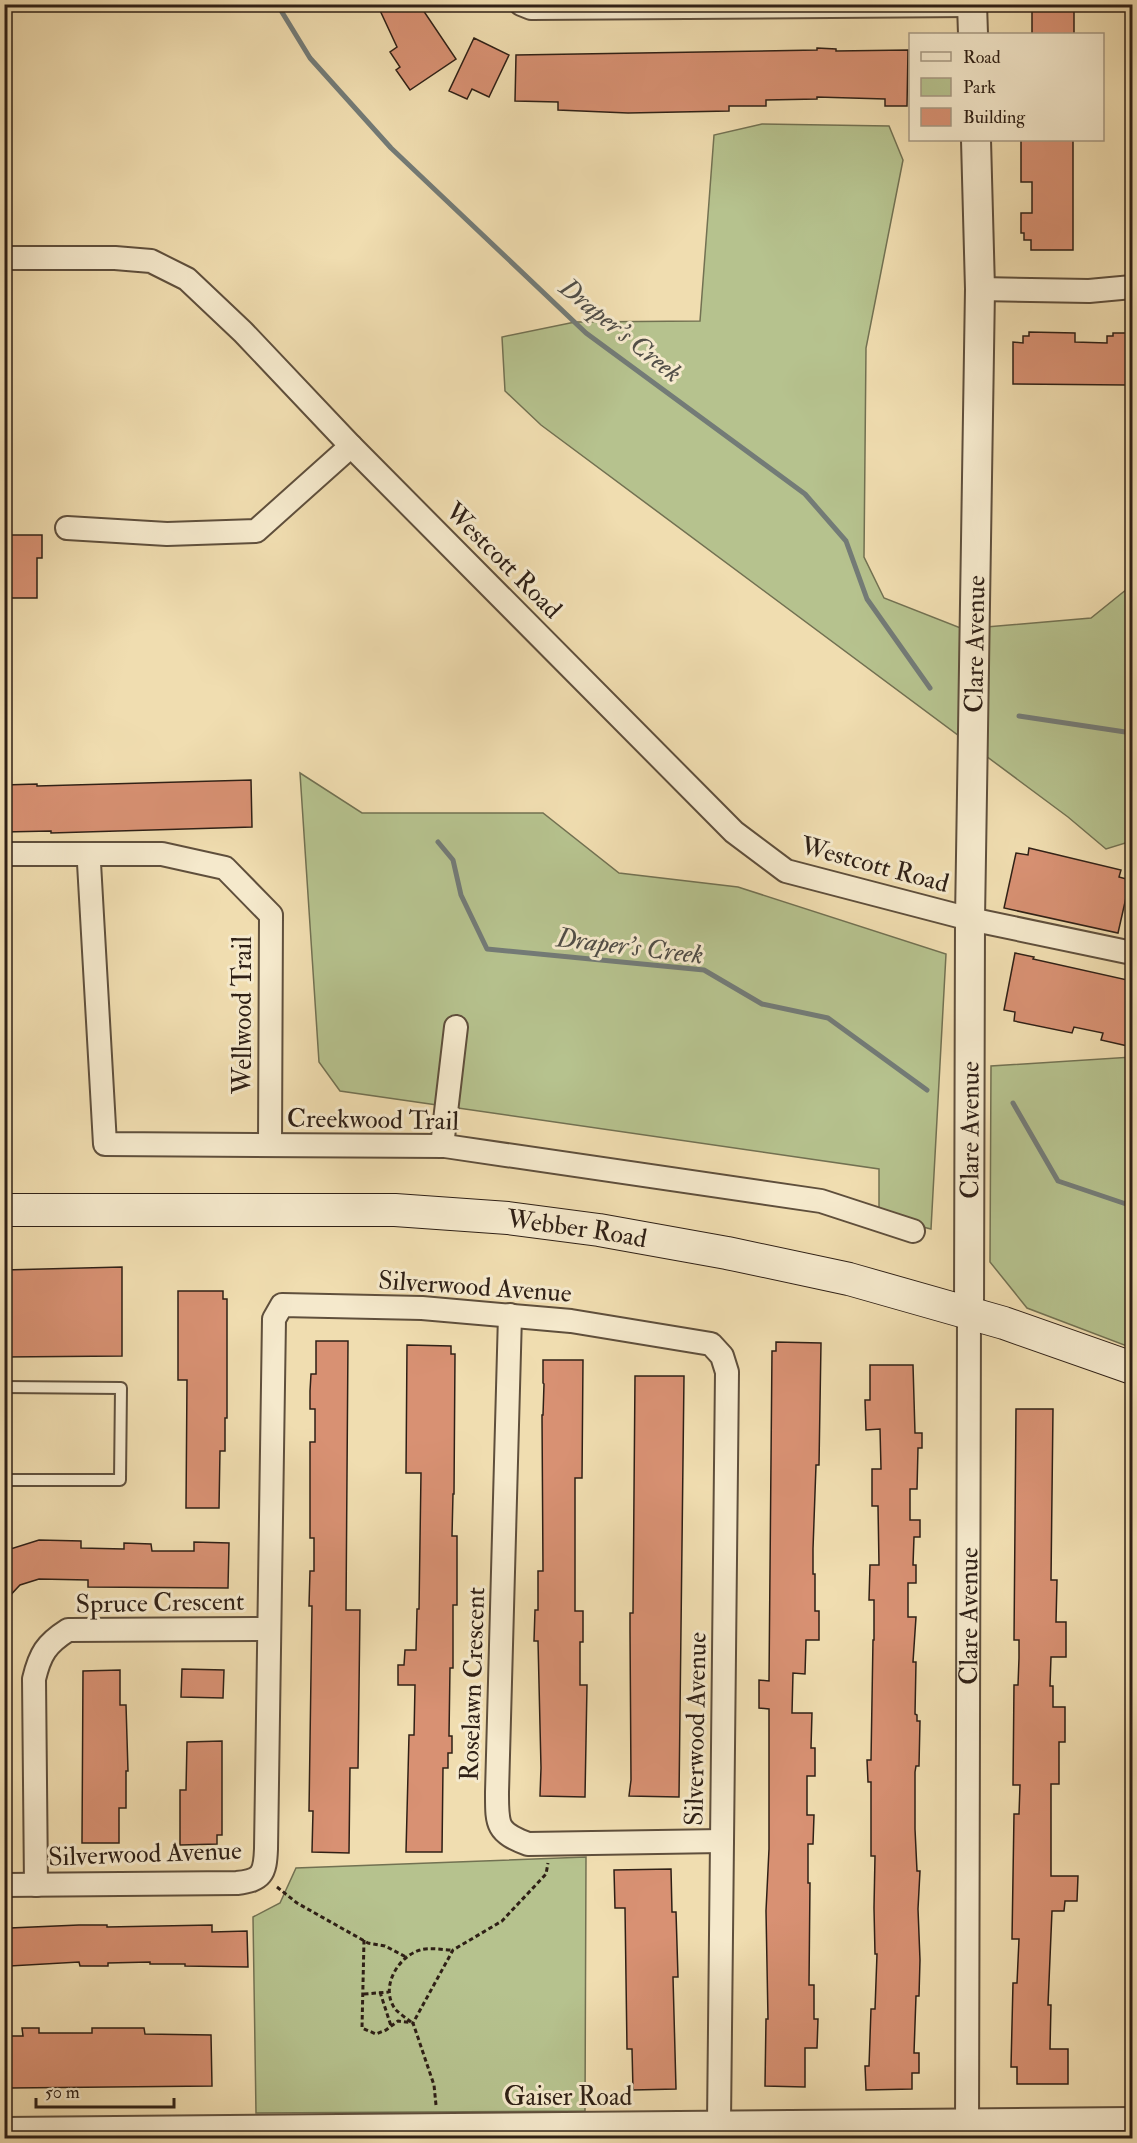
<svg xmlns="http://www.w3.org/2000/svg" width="1137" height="2143" viewBox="0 0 1137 2143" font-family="'IM FELL Double Pica',serif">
<rect width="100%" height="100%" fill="#f0ddb0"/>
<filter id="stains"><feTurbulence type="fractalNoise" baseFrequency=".00333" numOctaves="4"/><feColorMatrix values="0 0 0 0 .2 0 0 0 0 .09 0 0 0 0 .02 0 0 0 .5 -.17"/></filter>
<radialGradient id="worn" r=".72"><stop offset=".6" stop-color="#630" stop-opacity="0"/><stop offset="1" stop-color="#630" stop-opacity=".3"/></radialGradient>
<path fill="#b6c28e" stroke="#727152" stroke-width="1.5" d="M762,124L889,126L903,160L866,348L864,557L884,598L963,629L1091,618L1132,585V841L1106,849L1068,817L541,425L505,391L502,337L575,322L700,321L714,135Z
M300,773L362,813H543L619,873L738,887L946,954L931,1229L879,1216V1169L340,1091L319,1062Z
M1132,1057V1348L1027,1308L990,1262L991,1066Z
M586,1857L585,2111L256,2113L253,1917L280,1903L296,1868Z"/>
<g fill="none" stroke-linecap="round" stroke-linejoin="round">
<path stroke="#737b77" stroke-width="5" d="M277,4L310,58L391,148L586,333L805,494L846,541L867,599L930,688
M1019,716L1132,733
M438,842L453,860L461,895L487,949L704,970L762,1004L828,1018L927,1090
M1013,1103L1058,1181L1132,1206"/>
</g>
<path fill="#d89173" stroke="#2f2016" stroke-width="1.5" d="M377,4H419L456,59L410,90L396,70L400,67L390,52L397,47Z
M1032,4H1074V34H1032Z
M474,38L509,55L489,97L472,89L467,99L449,91Z
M817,48L836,49V51L908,50L907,106H885V99L817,97V99L766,100V106H729V111L628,113L558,110V102L515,101L516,55L817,50Z
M1021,140H1073V250H1031V240H1024V233H1021V213H1032V182H1021Z
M1029,332L1075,333V342L1107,343V336H1113V333H1132V352H1126V385L1013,384V342L1023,343V336H1029Z
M9,535H42V558H37V598H4V575H7V543H9Z
M251,780L252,827L51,833V831L4,832V785L37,784V786Z
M1029,848L1121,870L1119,877L1130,880L1118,933L1004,908L1016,853L1028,855Z
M1015,953L1034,957L1033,959L1132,981V1047L1101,1040L1103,1033L1074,1027L1072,1033L1014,1021L1015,1012L1004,1010Z
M122,1267V1356L4,1357V1270Z
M178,1291H223V1299H227V1418H225V1451H220L219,1508H186L187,1380H178Z
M316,1341H348L346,1610H360L358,1768H350L349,1853L312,1852L313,1811H309L312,1606H309L310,1571H314V1538H310V1442H315V1409H310V1391L311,1374H316Z
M776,1342L821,1343L819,1465H816L813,1549V1574H815V1611H819V1640H806L805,1674L793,1673L792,1713H812L811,1748H815V1776H807V1815H814L813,1844H808V1883H810L809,1985H814V2019H818L817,2048H805V2087L765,2086L766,2019H768L766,1911L769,1849V1709L759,1708V1680L769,1681L772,1351H776Z
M407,1345L451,1346V1354H455L454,1494H453L452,1536H457V1605H453V1668H450L449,1736H452V1753H448V1768H443L442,1852H406L409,1735H414L415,1685H398V1665H404L405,1650H416L417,1609H419L421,1473H406Z
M543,1360H583L582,1478H575V1611H583V1642H580V1685H587L585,1797L540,1796L541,1768L538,1641H534L535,1610H538V1571H543L542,1415H543L544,1384L543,1383Z
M870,1365H913L915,1433H922V1448H918L917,1489H910V1520H920V1537H914L913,1565H916V1583H908V1617H916L913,1662H916L915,1714L917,1715V1721H920L919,1766H916L915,1772V1829L917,1871H920L918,1909L920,1960L919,1996H916L914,2053H919V2073H912V2089L866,2090L865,2066H869L871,2009H875L877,1954H875L874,1908L875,1856H871V1782H868L867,1760H871L873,1640H874V1600H869L870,1565H879L878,1506H872V1469H881L880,1429L866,1430L865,1400H870Z
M635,1376H684L679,1797L629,1796L631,1780L630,1631V1613H633Z
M1016,1409H1053L1051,1580H1057L1056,1622H1066V1657H1051L1050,1686H1053V1707H1065V1742H1059V1784H1051V1876H1078L1077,1901H1065L1064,1911H1052L1048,2005H1051L1050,2049H1068V2084H1017V2067H1011L1013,1983H1017L1019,1939H1012L1014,1814H1019L1020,1785H1013L1014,1685H1018L1019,1658V1640H1014Z
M39,1540L81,1541V1548L124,1549V1543L151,1544L152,1551H194V1542L229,1543L228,1588L88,1587V1580L39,1579L20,1585L4,1602V1551Z
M182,1669L224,1670L223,1698L181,1697Z
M120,1670V1705H126L128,1771H126V1808H119V1843H82L83,1671Z
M222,1741V1835H217V1844L180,1845V1790H186L187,1742Z
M671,1869L672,1912H676L678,1977H673L676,2089L633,2090L632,2049H627L625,1908H615L614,1870Z
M79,1925H107V1927L212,1925V1932L247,1931L248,1967L185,1966V1964H150V1962L108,1963V1966H80L79,1962L10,1966V1928Z
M22,2028H39V2033H92V2028H144L145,2034L211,2035L212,2086L10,2088L9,2036H23Z"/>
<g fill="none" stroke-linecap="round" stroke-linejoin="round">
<defs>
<path id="service" d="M4,1387L121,1388L120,1480H4"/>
<g id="minor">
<path d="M521,4L531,8L972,5"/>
<path d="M4,258H115L151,261L187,279L243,332L351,446L734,832L786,871L970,919L1132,953"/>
<path d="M980,289L1089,291L1132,287"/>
<path d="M67,528L167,534L256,531L351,446"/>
<path d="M4,854H162L225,868L271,915L270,1145"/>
<path d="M89,863L105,1144L445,1146L821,1201L913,1231"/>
<path d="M442,1146L456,1027"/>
<path d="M510,1315L497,1792C497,1825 496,1832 528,1844L722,1841"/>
<path d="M4,1885L237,1883C262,1880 265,1874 266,1849L274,1319L282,1305L422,1308L571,1321L711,1344L722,1356L727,1372L719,2123"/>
<path d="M36,1885L34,1679C40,1654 46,1644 68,1630L269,1629"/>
<path d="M4,2129L1132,2119"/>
<path id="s1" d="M967,2138L969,1313"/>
</g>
<g id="tertiary">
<path d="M972,4L973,34"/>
<path id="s2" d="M969,1313L970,919L980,289L976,140"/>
</g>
<g id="secondary">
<path id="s3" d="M4,1210H395L508,1218L599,1230L727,1253L849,1279L1004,1323L1132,1368"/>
</g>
</defs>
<use href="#service" stroke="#5f4f3c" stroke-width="14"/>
<use href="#minor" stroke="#5f4f3c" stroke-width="26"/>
<use href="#tertiary" stroke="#5f4f3c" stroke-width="32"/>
<use href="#secondary" stroke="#2f2016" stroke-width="34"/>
<path stroke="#2f2016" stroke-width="3" stroke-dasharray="4.5 3" stroke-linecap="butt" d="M277,1887L297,1903L368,1943L385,1946L406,1957
M364,1940L362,2028L376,2034L386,2030L398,2021L413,2023
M380,1992L391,2026
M364,1994L389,1992
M411,2022C406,2018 400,2014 396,2010C379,1989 397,1957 420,1950C429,1947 443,1950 453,1950
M436,2105L434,2085L413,2023L453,1950L502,1921L546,1874L548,1863"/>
<use href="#service" stroke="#f5e9cc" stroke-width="10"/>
<use href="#minor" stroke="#f5e9cc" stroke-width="22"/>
<use href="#tertiary" stroke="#f5e9cc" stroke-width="28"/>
<use href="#secondary" stroke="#f5e9cc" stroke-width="32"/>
</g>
<g text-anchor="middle" stroke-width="6" stroke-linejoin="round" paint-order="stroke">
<g font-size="26" fill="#2f2016" stroke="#f5e9cc">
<text transform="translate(504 560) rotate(45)" y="9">Westcott Road</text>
<text dy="9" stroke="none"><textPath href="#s2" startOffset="669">Clare Avenue</textPath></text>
<text transform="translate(875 864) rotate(15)" y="9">Westcott Road</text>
<text transform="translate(242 1015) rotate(-90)" y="9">Wellwood Trail</text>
<text transform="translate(373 1119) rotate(1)" y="9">Creekwood Trail</text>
<text dy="9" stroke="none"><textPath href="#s2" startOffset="183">Clare Avenue</textPath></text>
<text dy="9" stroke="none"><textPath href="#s3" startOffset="574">Webber Road</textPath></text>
<text transform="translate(475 1286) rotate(4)" y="9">Silverwood Avenue</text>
<text transform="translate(160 1602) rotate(-1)" y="9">Spruce Crescent</text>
<text dy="9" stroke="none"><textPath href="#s1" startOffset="522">Clare Avenue</textPath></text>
<text transform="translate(472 1684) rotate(-88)" y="9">Roselawn Crescent</text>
<text transform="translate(695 1729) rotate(-89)" y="9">Silverwood Avenue</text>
<text transform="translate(145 1853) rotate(-2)" y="9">Silverwood Avenue</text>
<text x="568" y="2105">Gaiser Road</text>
</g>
<g font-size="27" font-style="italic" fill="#514e47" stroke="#f5e9cc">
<text transform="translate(621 330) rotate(39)" y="9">Draper's Creek</text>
<text transform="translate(630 946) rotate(7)" y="9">Draper's Creek</text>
</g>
</g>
<rect width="1137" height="2143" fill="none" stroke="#f0ddb0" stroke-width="24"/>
<rect x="6" y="6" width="1125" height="2131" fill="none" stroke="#2f2016" stroke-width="3"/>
<rect x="12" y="12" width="1113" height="2119" fill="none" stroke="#2f2016" stroke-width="1.5"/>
<rect x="909" y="33" width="195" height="108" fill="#f5e9cc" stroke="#a69983" stroke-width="1.5"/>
<rect x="921" y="52" width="30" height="9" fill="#f5e9cc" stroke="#a69983" stroke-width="1.5"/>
<text x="963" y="63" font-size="18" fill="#2f2016">Road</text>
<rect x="921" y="78" width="30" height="18" fill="#b6c28e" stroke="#a69983" stroke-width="1.5"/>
<text x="963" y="93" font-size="18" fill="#2f2016">Park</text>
<rect x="921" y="108" width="30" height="18" fill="#d89173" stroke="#a69983" stroke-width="1.5"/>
<text x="963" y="123" font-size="18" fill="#2f2016">Building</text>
<path d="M36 2098v9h138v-9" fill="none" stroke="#2f2016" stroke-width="3"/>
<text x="45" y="2098" font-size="18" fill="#2f2016" stroke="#f5e9cc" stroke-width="4.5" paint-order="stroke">50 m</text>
<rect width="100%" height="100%" filter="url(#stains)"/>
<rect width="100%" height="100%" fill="url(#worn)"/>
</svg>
